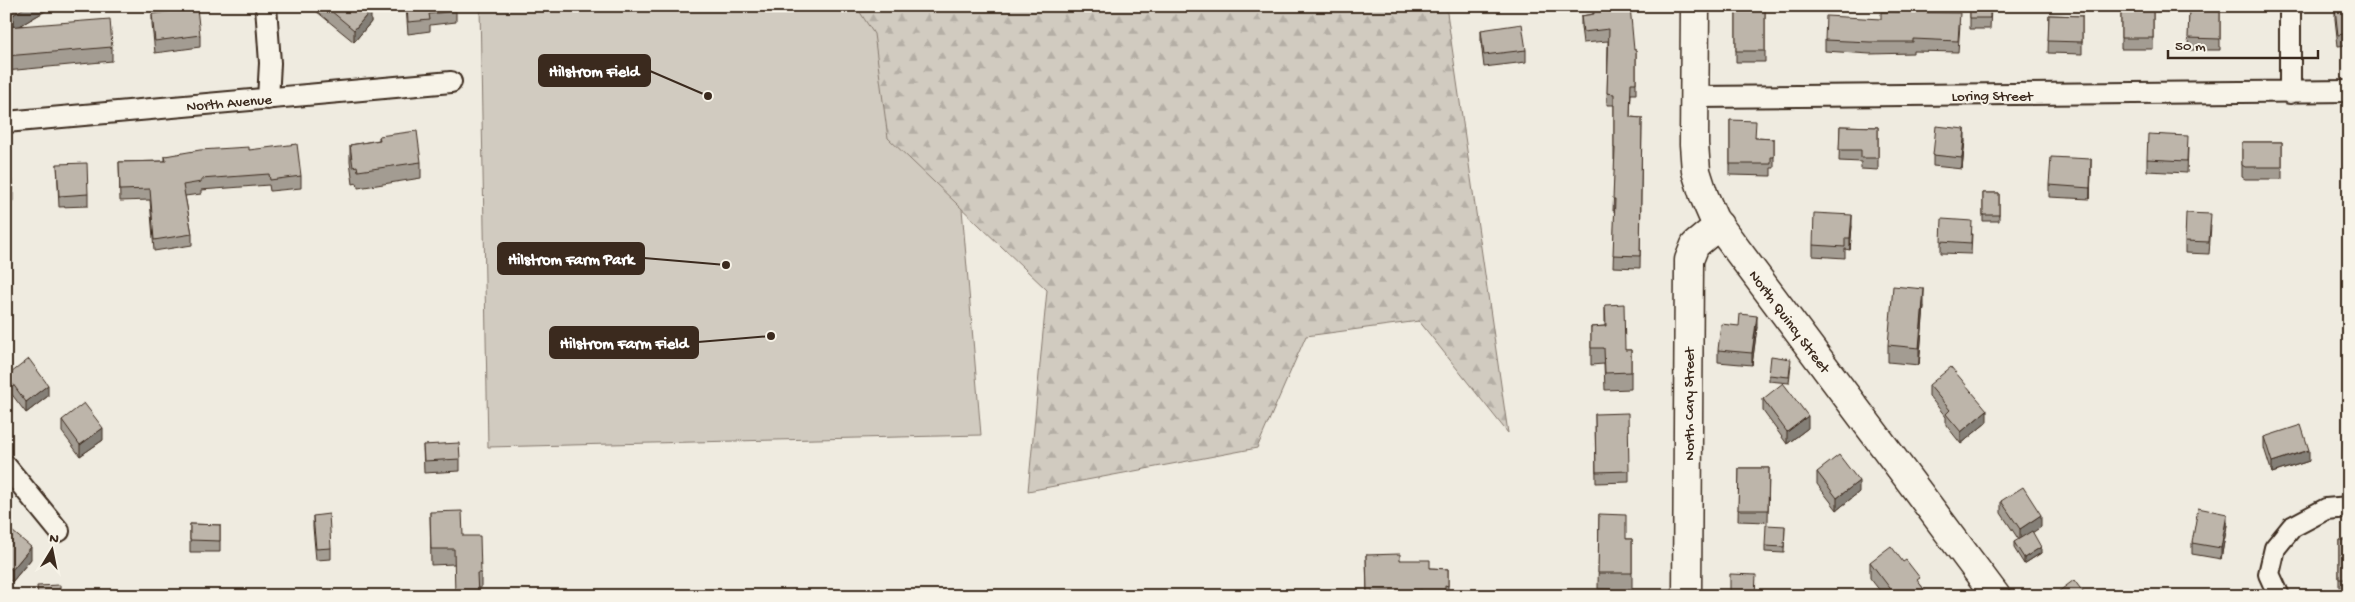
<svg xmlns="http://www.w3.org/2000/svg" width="2355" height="602" viewBox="0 0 2355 602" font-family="'Gochi Hand',sans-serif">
<defs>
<pattern id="forest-firs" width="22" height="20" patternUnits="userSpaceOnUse" patternTransform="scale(1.25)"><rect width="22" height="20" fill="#d1cbc0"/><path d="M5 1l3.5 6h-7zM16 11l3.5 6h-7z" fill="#b4aea5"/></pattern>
</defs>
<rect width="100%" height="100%" fill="#efebe0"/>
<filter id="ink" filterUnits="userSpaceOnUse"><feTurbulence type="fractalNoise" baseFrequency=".02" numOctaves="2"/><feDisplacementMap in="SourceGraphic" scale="10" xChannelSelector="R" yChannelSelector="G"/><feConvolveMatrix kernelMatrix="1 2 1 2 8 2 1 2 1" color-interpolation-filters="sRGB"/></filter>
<g filter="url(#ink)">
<path fill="#d1cbc0" stroke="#867a6f" d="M480,6H945L981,435L488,447Z"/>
<path fill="url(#forest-firs)" stroke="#867a6f" d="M856,6H1446L1508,433L1419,321L1306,336L1257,448L1028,491L1047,290L888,138L874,34Z"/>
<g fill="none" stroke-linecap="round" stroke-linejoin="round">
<defs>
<path id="street" d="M266,6L270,63L268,99
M2290,93V6
M1694,97L2349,91
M6,122L451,82
M6,466L59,531
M2279,596L2269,574L2275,548L2292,527L2326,509L2349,507"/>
<path id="secondary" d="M1695,6L1694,144L1696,171L1704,196L1714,219L1996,596
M1687,596L1689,260L1695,245L1719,225"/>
</defs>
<use href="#street" stroke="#3b2a1e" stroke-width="24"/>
<use href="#secondary" stroke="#3b2a1e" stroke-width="31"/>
<use href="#street" stroke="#f7f3e8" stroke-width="20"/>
<use href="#secondary" stroke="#f7f3e8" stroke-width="28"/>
</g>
<path fill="#a39c92" stroke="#3b2a1e" d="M11,6H47V10L21,25L112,47V61L6,71V27L13,26Z
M316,6H366L371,22L354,42L316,11Z
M406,6H456V22L430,25V31L408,34Z
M1593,6L1634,50H1636V94H1631L1630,117L1642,118L1640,268L1613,267L1615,211H1613L1615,160H1614V105H1607L1608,41L1583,43L1581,27V16L1593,14Z
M1736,6H1765V62H1736Z
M1970,6H1991L1990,29H1970Z
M2349,6V45L2338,46L2335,19V8Z
M2121,9H2153V49H2121Z
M2189,10L2220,11V50H2188Z
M152,14L200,35V47L155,53L152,25Z
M2049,15L2082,16V54L2048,53Z
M1960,24L1958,52L1913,51V53L1870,54L1825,51V40Z
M1481,30L1526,50V62L1484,67L1481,42Z
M1730,120L1755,138L1774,139V168H1771V176L1730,175Z
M1840,126L1878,127V170L1861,169V162L1839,161Z
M379,136L421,162V178L358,188L357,183L353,184L350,161V145L379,140Z
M1965,141L1962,169L1933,166V155Z
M2242,142H2282V179H2245L2242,177Z
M2188,148L2187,173L2147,171V159Z
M249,150L301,176V188L270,191L269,185L201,190V194L185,196L192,234V245L154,251L150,200L120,201L119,162L165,161V156Z
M6,161L13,190V201L6,202Z
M57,164L88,194V206L59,207Z
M2091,171L2090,199L2049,197V185Z
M1983,193H1999V221H1983Z
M2211,225L2209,254L2185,253V241Z
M1852,226L1850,250L1845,249V258L1813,256V245Z
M1972,233L1971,254L1941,253V241Z
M1605,305L1625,350H1631V389L1605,390L1604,364L1591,365V327L1605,326Z
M1924,306L1919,365L1888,362V345Z
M1757,327L1752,365L1718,362V350Z
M1791,365L1789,383L1769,381V375Z
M7,376L48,396L26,413L7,388Z
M1929,385L1987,422L1961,444L1946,425V417L1929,396Z
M1763,399L1808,428L1787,444L1763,411Z
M1595,414L1629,471V482L1596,483Z
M62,420L103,440L80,456L62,432Z
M2264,437L2309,461L2272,473L2264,448Z
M423,445L460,459V471L424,473Z
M1739,468H1769L1768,522L1738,521Z
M1817,472L1859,492L1837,510L1817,484Z
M2001,501L2041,527L2032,532L2041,553L2024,564L2014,548V542L2019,540L2001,513Z
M430,512L463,536L481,573V588H478L454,564L431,565Z
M1599,514L1626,539H1632V590L1598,589Z
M313,516L331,548V559L316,560L313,527Z
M190,524L220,525V552H190Z
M2227,525L2221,559L2192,554V543Z
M6,526L31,559L12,582L6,577Z
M1785,526L1784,553L1765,552V546Z
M2339,540H2349V591H2339Z
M1366,555L1400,560L1430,568L1448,569V596H1367Z
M1870,562L1920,584L1929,596H1884L1870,578Z"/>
<path fill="#847f77" stroke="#3b2a1e" d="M27,6H47V10L13,30V15Z
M371,10V22L354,42V30Z
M1965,129V141L1962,169V158Z
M2091,159V171L2090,199V188Z
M1852,215V226L1850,250V238Z
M1924,289V306L1919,365V348Z
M1757,316V327L1752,365V353Z
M7,334V346L6,347V335Z
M48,385V396L26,413V402Z
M1987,410V422L1961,444V432Z
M1808,416V428L1787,444V432Z
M103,428V440L80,456V445Z
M2309,450V461L2272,473V462Z
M1859,481V492L1837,510V498Z
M2227,514V525L2221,559V548Z
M2041,515V527L2020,541V529Z
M31,547V559L12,582V570Z
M2041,547V553L2024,564V558Z"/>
<path fill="#bdb5aa" stroke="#3b2a1e" d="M12,6H27L13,15Z
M325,6H366L371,10L354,30Z
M407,6H456V11L429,14L430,20L408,22Z
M1593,6H1630L1634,50H1636V83H1631L1630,117L1642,118L1640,256L1613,255L1615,199H1613L1615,148H1614V94L1607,93L1609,29L1583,32L1581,16L1594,14Z
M1736,6H1765V51H1736Z
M1970,6H1990V18H1970Z
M2346,6H2349V33L2338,35L2335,8Z
M197,8L200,35L155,41L152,14Z
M2121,9H2153V38H2121Z
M2189,10L2220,11V39L2188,38Z
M1881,12L1960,13L1958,41L1913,39V42H1870L1825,40L1826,16L1881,19Z
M2049,15L2082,16V42L2048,41Z
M110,19L112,47L6,56V27Z
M1522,24L1526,50L1484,55L1481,30Z
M1730,120L1756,121L1755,138L1774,139V157H1771V164H1730Z
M1840,126L1878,127V158H1861V150H1839Z
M1936,126L1965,129L1962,158L1933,155Z
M417,131L421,162L358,171L357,166L353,167L350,145L380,140L379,136Z
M2148,134L2188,136L2187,161L2147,159Z
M2242,142H2282V167H2245L2242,165Z
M297,144L301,176L270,180L269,174L201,179V182L183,185L192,234L154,240L150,189L120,190L119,162L166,161L165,156L200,150L249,147V150Z
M2051,157L2091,159L2090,188L2049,185Z
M9,160L13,190L6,191V161Z
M87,163L88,194L59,196L57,164Z
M1983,193H1999V215H1983Z
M1814,213L1852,215L1850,238H1845V247L1813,245Z
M2186,213L2211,214L2209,242L2185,241Z
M1942,219L1972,221L1971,243L1941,241Z
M1893,286L1924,289L1919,348L1888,345Z
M1624,304L1625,350H1631V372L1605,373L1604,348H1591V327L1606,326L1605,305Z
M1740,314L1757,316L1752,353L1718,350L1721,324L1739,326Z
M1771,356L1791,359L1789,377L1769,375Z
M29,359L48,385L26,402L7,376Z
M1951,367L1987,410L1961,432L1946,414L1950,410L1929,385Z
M1783,383L1808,416L1787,432L1763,399Z
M84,403L103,428L80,445L62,420Z
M1628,413L1629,471L1596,472L1595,414Z
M2301,425L2309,450L2272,462L2264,437Z
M459,443L460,459L424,461L423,445Z
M1839,455L1859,481L1837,498L1817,472Z
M1739,468H1769L1768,510H1738Z
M2023,487L2041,515L2020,529L2001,501Z
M2198,508L2227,514L2221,548L2192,543Z
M462,511L463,536H480L481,573H477L478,596H455L454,549H431L430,512Z
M329,514L331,548L316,549L313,516Z
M1599,514L1626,515V539H1632V573H1598Z
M190,524L220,525V541L190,540Z
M1766,525L1785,526L1784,547L1765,546Z
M6,526L31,547L12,570L6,565Z
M2032,531L2041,547L2024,558L2014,542Z
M2339,540H2349V579H2339Z
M1891,546L1903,562L1906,560L1920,578L1917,580L1929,596H1896L1870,562Z
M1400,554V560H1430V568L1448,569V586L1445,585V596H1422V590L1367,592L1366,555Z
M1730,574L1756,575L1755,596H1730Z
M2074,580L2086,596L2054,595Z
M60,585V596H38L37,586Z
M563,594V596H520Z
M1158,594L1198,595V596H1158Z"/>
</g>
<g text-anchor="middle" stroke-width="4" stroke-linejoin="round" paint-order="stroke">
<g font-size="15" fill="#3b2a1e" stroke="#f7f3e8">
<text x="1992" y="100">Loring Street</text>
<text transform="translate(229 102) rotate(-5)" y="5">North Avenue</text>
<text transform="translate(1790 321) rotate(53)" y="5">North Quincy Street</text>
<text transform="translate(1688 404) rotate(-90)" y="5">North Cary Street</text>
</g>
</g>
<path fill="none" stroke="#3b2a1e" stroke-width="2" d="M708 96L650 71M726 265L644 258M771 336L698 342"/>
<g fill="#3b2a1e" stroke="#f7f3e8" stroke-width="2">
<circle cx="708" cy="96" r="5"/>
<circle cx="726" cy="265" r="5"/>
<circle cx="771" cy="336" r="5"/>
</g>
<g fill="#3b2a1e" stroke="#3b2a1e" stroke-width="2">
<rect x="539" y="55" width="111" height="31" rx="5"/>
<rect x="498" y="243" width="146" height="31" rx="5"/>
<rect x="550" y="327" width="148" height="31" rx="5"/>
</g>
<g font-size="16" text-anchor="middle" font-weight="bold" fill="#fff">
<text x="594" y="76">Hilstrom Field</text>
<text x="571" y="264">Hilstrom Farm Park</text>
<text x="624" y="348">Hilstrom Farm Field</text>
</g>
<rect width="2355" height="602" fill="none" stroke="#f7f3e8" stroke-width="25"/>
<rect x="12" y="12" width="2330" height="577" fill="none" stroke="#3b2a1e" stroke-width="2" filter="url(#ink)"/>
<g transform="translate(52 550) rotate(10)" stroke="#f7f3e8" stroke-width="4" paint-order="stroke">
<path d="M0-4L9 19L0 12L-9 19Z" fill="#3b2a1e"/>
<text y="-8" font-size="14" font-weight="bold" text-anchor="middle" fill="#3b2a1e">N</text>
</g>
<path d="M2168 50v8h150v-8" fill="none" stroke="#3b2a1e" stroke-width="2.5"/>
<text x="2175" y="50" font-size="15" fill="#3b2a1e" stroke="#f7f3e8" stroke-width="4" paint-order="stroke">50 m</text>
</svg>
